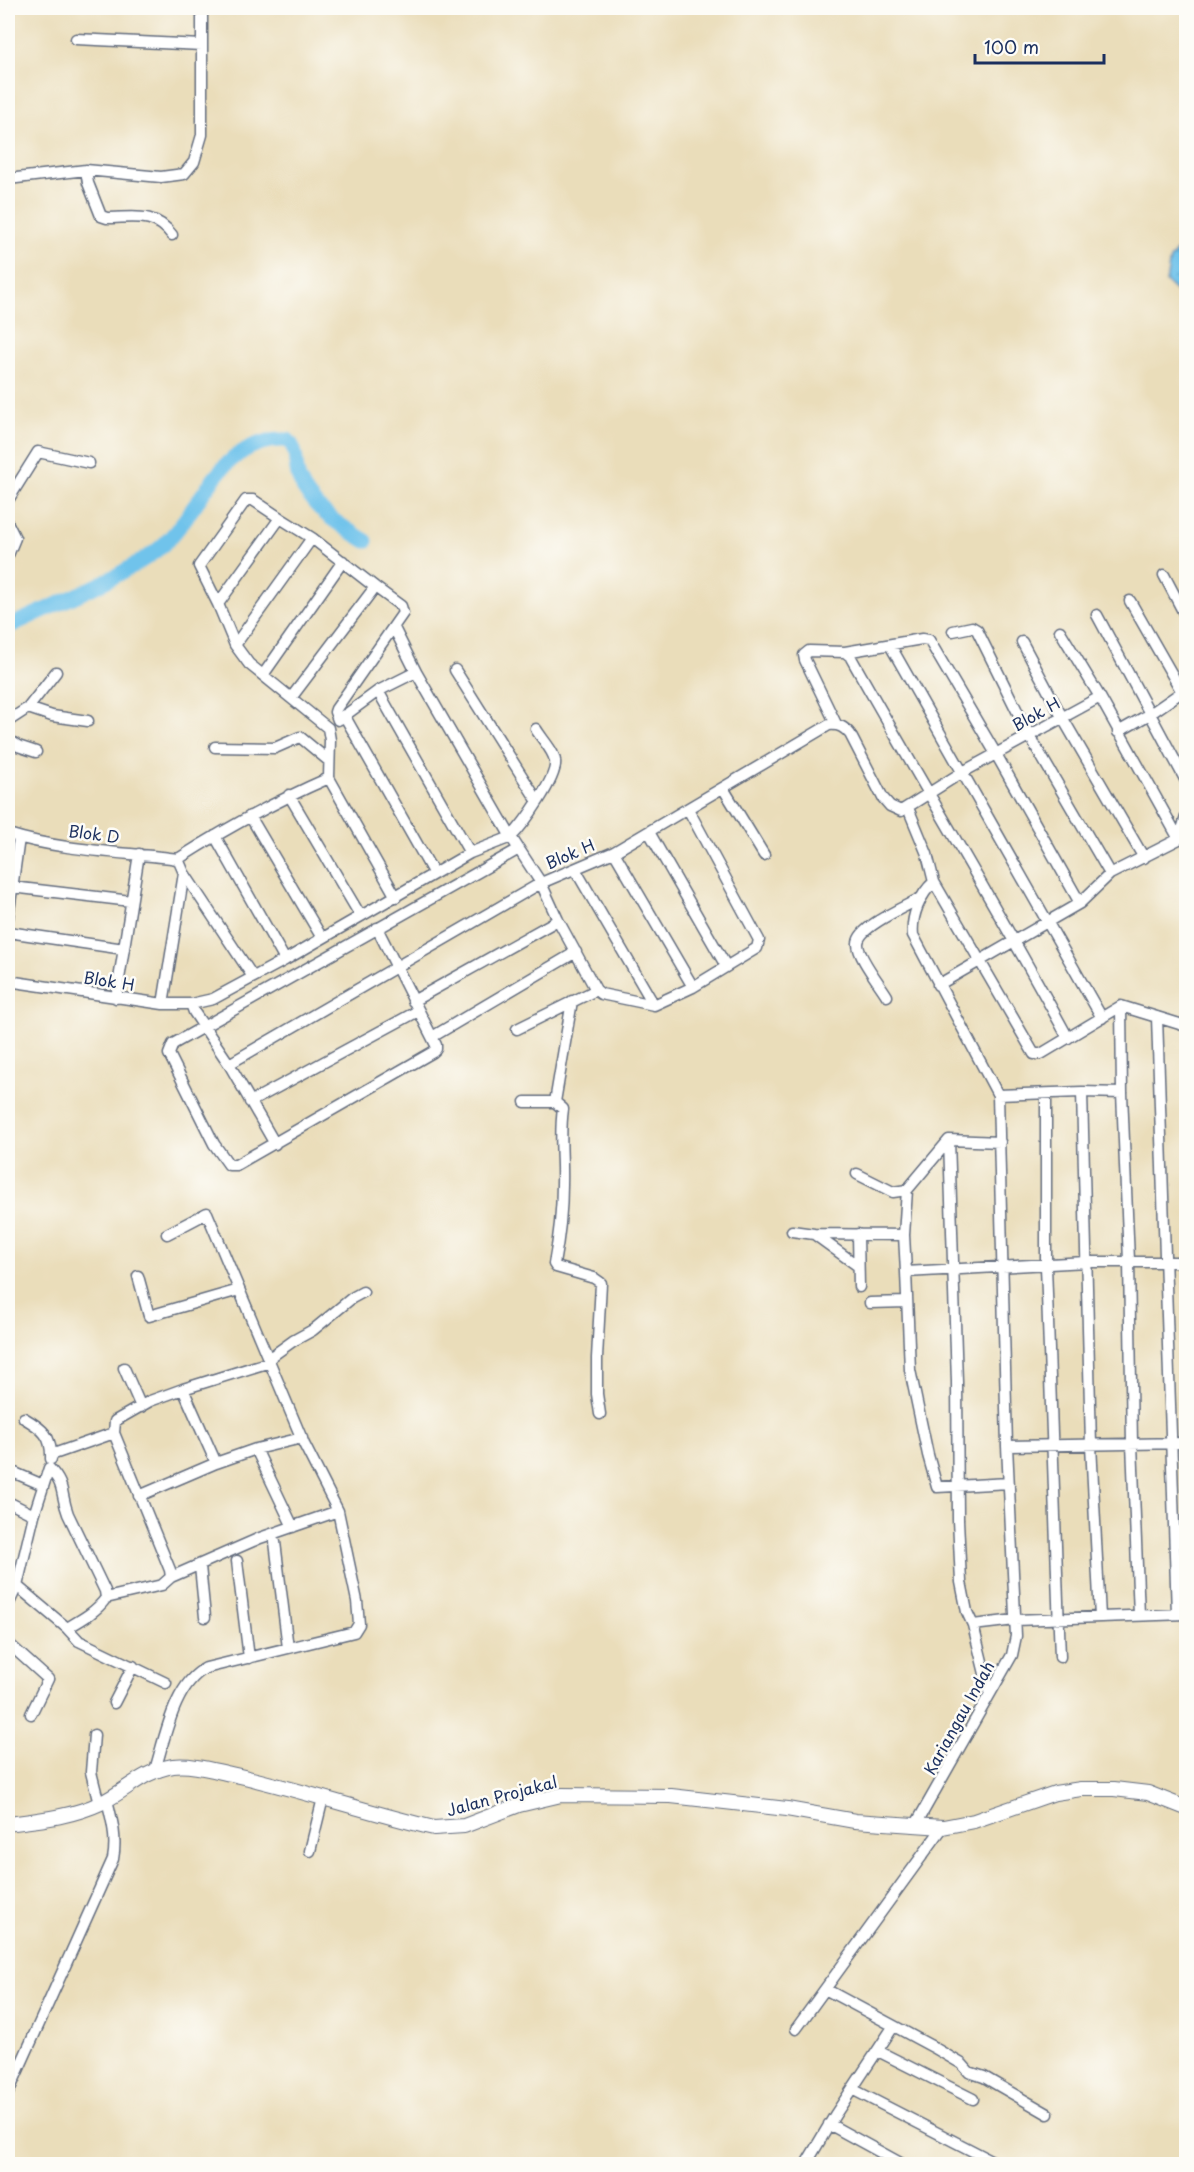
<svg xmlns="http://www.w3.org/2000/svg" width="1194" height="2172" viewBox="0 0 1194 2172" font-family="'Playpen Sans',sans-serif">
<defs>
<pattern id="water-ripples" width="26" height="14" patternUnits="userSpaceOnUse" patternTransform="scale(1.5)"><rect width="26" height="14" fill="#6fc3eb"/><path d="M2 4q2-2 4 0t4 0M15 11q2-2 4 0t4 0" fill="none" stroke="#5a9fc2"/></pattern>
</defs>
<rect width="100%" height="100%" fill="#fdfcf7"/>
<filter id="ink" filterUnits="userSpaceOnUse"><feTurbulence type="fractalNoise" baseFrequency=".0167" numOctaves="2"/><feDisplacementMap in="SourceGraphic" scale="12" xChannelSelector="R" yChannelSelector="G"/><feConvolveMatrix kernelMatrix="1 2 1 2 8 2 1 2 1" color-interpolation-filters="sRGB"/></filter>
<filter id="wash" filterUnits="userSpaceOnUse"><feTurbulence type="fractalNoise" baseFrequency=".008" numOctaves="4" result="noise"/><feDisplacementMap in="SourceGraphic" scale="24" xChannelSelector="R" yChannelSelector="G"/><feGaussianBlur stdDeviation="1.35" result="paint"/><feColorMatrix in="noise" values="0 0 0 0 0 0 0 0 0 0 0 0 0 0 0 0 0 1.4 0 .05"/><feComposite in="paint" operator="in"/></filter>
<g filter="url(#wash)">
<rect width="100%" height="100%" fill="#eaddba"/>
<path fill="url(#water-ripples)" stroke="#4579a4" stroke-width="1.5" d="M1186,239V300L1166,282L1170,259Z"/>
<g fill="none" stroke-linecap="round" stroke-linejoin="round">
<path stroke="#6fc3eb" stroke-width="15" d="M8,627C45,609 83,594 119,574C136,564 154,555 168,540C205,501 223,437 288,440C299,452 294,465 299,479C311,509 340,525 366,541"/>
</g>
</g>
<g filter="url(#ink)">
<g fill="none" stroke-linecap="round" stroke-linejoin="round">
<defs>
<path id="minor" d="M76,39L202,45
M86,170L88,183L101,216L107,218C132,218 155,211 172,235
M8,179L86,170L161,177L184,174L194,162L202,135V8
M8,500L38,452L89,463
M8,524L15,538L8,555
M1164,575L1186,617
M1130,601L1182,692
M218,604L280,518L312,538L375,587L291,698
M1097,615L1186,781
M394,628L416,672L511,837C523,825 558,777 555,761C554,751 541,738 536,729
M953,631L972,627L977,630L1029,735L1110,874
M1060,631L1100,697L1179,839
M1022,642L1062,717L1144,858
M235,645L312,538
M890,645L1102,1018
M845,652L922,639L929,640L996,754L1080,903
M455,670L537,800
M263,675L343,561
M378,691L470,853
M28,708L56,672
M344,715L434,874
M340,719L378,691L416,672
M338,720L335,712L336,709L403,613L401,606L375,587
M8,721L28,708L52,716L88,721
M836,724L805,660L804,655L809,651L845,652L850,656C922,784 998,909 1068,1038
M1118,732L1150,714L1186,689
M8,739L18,746L36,752
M215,747L275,748L300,737L329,761
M329,778L396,897
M723,788L764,855
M289,795L360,915
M908,808L927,854L934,882C920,894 911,917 913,935L998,1095L1007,1446L1016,1636L1012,1655L915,1826
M250,816L322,938
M649,832L726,966
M8,834C62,851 122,852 178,859
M215,836L285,960
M614,852L693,987
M178,859C227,828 276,801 329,778L330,740L328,728L249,664L235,645L218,604L199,566L246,500H253L280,518
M178,859L184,873L253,977
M575,869L654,1005
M934,882L1034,1054H1041L1121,1006L1186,1026
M12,887L131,901
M8,918L19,838
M377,928L436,1045V1049L433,1052L236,1165H229L214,1144L169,1054L173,1044L519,849
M8,932L124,949
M8,981L163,1004H191L213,999L285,960L470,853L511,837L541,883L614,852L829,725C839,724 844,727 850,734L883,798L890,806L901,811L961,773L1100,697
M938,985L1080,903L1110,874L1179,839L1186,817
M887,996C880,984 857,956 858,943C859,926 907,906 921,898
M116,998L139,854
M413,1001L558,920
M163,1004L184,873
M191,1004L194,1012L229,1064L275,1144
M1121,1006L1122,1093L1129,1261L1132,1444L1139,1615
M1157,1017L1177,1614
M517,1029L596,990
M432,1037L576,952
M229,1064L541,883L558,920L596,990L601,994L654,1005L693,987L757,948L759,940L688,809
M1082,1092L1091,1445L1100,1617
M1046,1094V1266L1060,1657
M998,1095L1082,1092L1122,1093
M250,1102L418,1011
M525,1102H555L572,1001
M555,1102L563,1109C559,1136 563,1158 562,1184C562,1211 559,1238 554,1264L556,1267L594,1278L601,1283L597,1358V1394L600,1414
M949,1140L907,1190L904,1235L906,1272L1086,1262H1186
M857,1174L893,1192L907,1190
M792,1231L814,1234L904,1235
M814,1234L858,1266
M858,1234L859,1287
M906,1272L910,1370L928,1455L937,1487L1009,1483
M138,1276L149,1316L239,1290
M870,1303L907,1302
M268,1359L293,1341L313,1330L352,1298L363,1292
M124,1368L141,1407
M183,1389L270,1362
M24,1418C43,1429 52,1436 51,1459
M1007,1446L1186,1443
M256,1449L293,1527
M51,1455L114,1433
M8,1470L43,1485
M139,1496L216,1463L256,1449L302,1438
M8,1502L34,1515
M275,1542L288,1648
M237,1561L249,1658
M200,1566L205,1617
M171,1577L260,1538L338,1511
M17,1586L67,1628L79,1641L166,1683
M106,1598L162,1585L171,1577L170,1570L114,1433L115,1421L150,1401L183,1389L216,1463
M8,1605L17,1586L34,1515L49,1468C66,1486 60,1493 68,1514L105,1591L106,1598C96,1612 81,1620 67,1628
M973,1625L1015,1620L1186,1614
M8,1643L48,1679L31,1714
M990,1694L973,1625L967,1612L961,1582L958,1520L957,1382L949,1140L1000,1142
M114,1703L133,1666
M94,1735L91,1772L99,1804
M155,1770C165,1738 174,1684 206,1668L354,1632L359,1624L357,1601L338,1511L304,1444L207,1213L167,1234
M310,1851L323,1798
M825,1989L933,2047L962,2064L969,2072L984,2077L1048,2114
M796,2029L943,1827
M878,2051L973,2099
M852,2089L998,2164
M8,2093L113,1859C117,1838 112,1820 107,1800
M829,2124L902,2164
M806,2164L835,2115L893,2027"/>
<path id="major" d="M8,1824C39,1820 71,1817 101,1803C126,1791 143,1771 173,1766C192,1764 212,1770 231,1774C299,1789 366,1812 434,1828L464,1826L519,1805L561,1795L671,1796L787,1809L855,1821L943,1827L974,1821L1055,1793L1081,1789H1114L1148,1793L1186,1808"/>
</defs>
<use href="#minor" stroke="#636c7e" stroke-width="13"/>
<use href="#major" stroke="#636c7e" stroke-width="16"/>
<use href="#minor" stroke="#fff" stroke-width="10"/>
<use href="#major" stroke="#fff" stroke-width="14"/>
</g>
</g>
<g text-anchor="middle" stroke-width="5" stroke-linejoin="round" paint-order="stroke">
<g font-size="16" fill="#1b2f5e" stroke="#fdfcf7">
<text transform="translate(1036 714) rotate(-29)" y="6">Blok H</text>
<text transform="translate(94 834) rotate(7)" y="6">Blok D</text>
<text transform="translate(570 854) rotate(-23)" y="6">Blok H</text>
<text transform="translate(109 981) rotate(9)" y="6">Blok H</text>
<text transform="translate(959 1718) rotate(-61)" y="6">Kariangau Indah</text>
<text transform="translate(502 1796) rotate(-15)" y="6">Jalan Projakal</text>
</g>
</g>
<rect width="1194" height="2172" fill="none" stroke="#fdfcf7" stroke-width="30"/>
<path d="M975 54v9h129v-9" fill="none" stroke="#1b2f5e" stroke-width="3"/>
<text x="984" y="54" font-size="18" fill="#1b2f5e" stroke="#fdfcf7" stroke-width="4.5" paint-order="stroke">100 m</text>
</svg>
